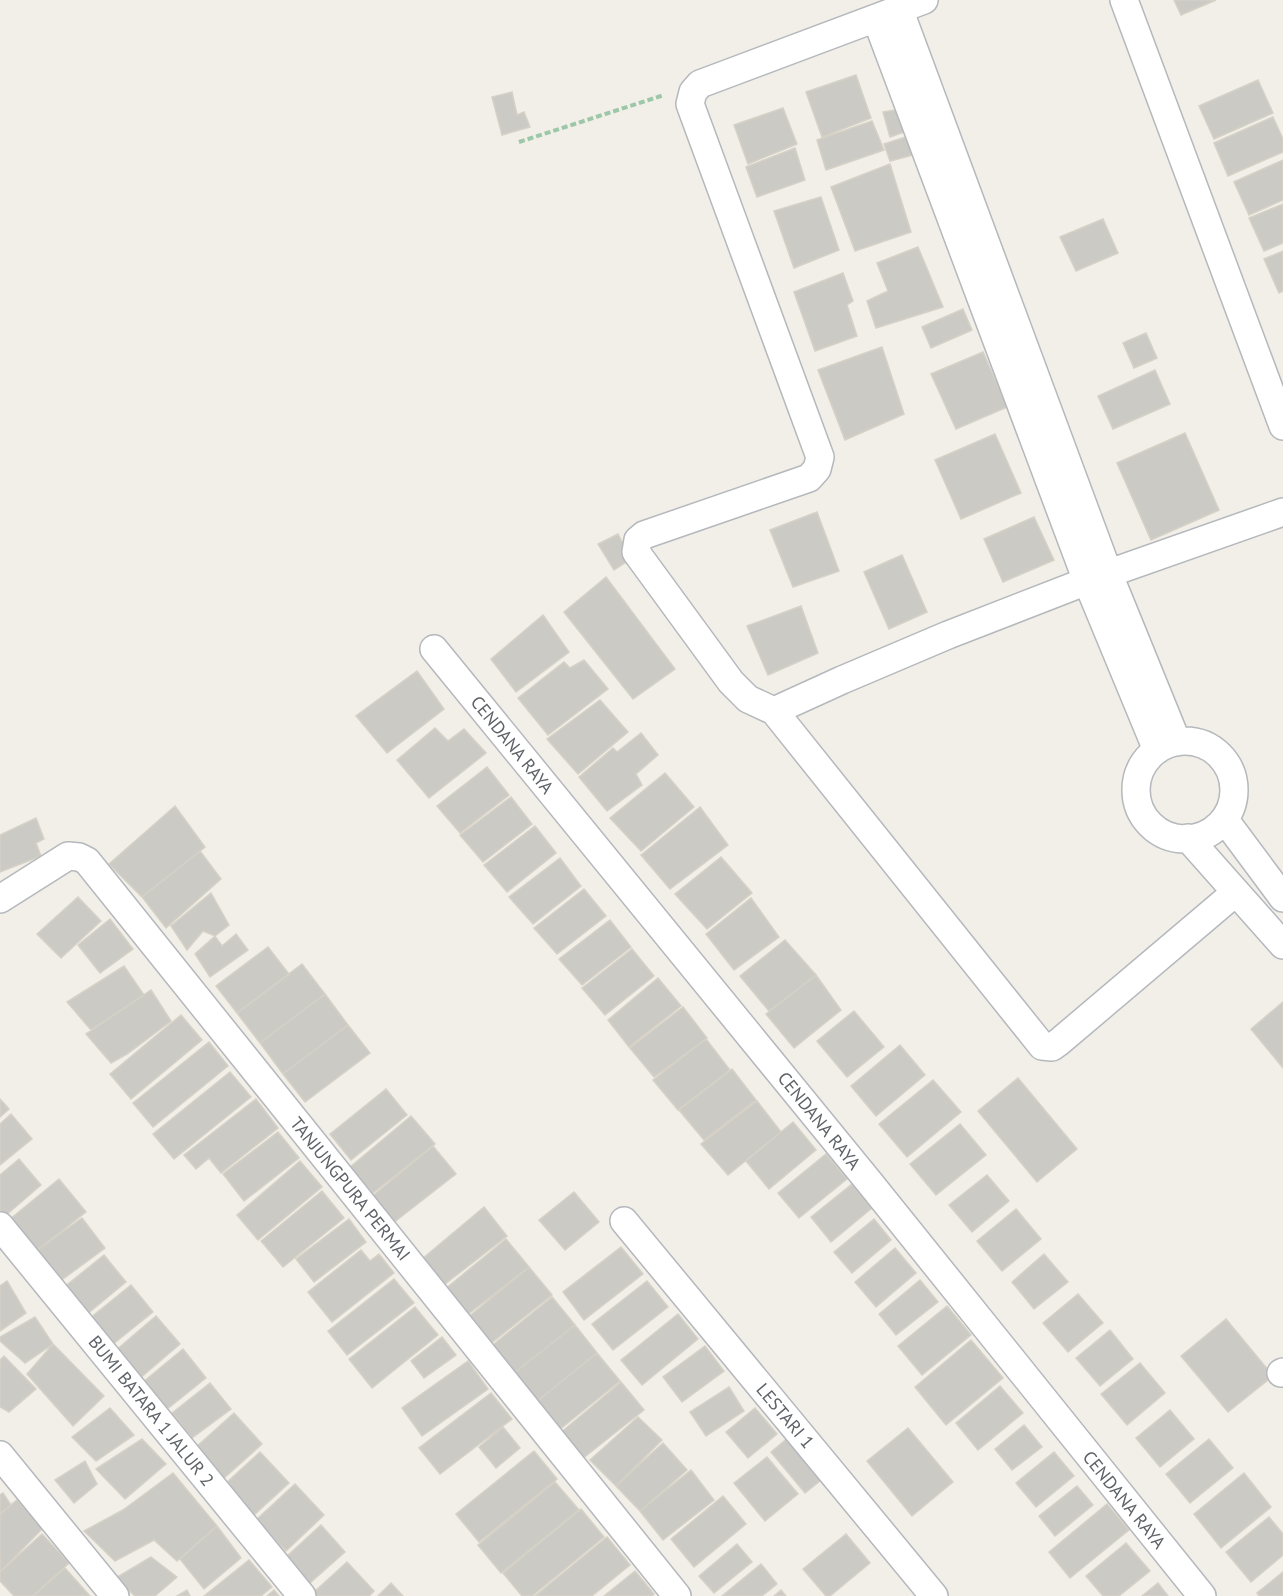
<svg xmlns="http://www.w3.org/2000/svg" width="1283" height="1596" viewBox="0 0 1283 1596" font-family="'PT Sans',sans-serif">
<rect width="100%" height="100%" fill="#f1efe8"/>
<path fill="#cccac5" stroke="#d6d1c6" stroke-width="1.5" d="M1174,0H1216L1181,15Z
M856,75L871,118L822,137L806,92Z
M1258,80L1273,113L1214,139L1199,106Z
M512,92L517,115L524,112L530,127L502,135L492,97Z
M783,108L797,144L748,164L734,125Z
M900,109L907,131L890,137L883,112Z
M1273,117L1283,139V152L1228,176L1214,143Z
M872,121L884,150L826,170L817,140Z
M906,137L913,155L890,161L884,144Z
M795,148L805,180L757,197L746,167Z
M1283,160V200L1249,215L1234,182Z
M890,164L911,232L855,251L831,187Z
M821,197L839,250L794,268L774,211Z
M1283,204V243L1264,251L1249,218Z
M1103,219L1118,253L1076,271L1060,237Z
M918,247L943,307L876,328L867,301L888,291L877,263Z
M1283,251V291L1279,293L1264,259Z
M843,273L853,301L847,305L857,336L815,351L794,292Z
M963,309L972,330L931,348L922,327Z
M1146,333L1157,358L1134,368L1123,343Z
M882,347L904,414L845,440L818,370Z
M983,352L1007,407L956,429L931,374Z
M1155,370L1170,404L1113,429L1098,396Z
M1185,433L1219,510L1151,540L1117,463Z
M995,434L1021,493L961,519L935,460Z
M817,512L839,571L793,587L770,530Z
M1034,517L1054,560L1003,582L984,539Z
M618,534L631,559L614,570L598,544Z
M902,555L927,612L889,629L864,572Z
M606,577L675,669L633,699L564,612Z
M801,606L818,653L768,675L747,626Z
M543,615L569,652L516,692L491,659Z
M584,660L608,689L548,735L518,698L564,662L570,668Z
M417,671L444,709L387,753L356,716Z
M600,700L628,732L578,774L547,739Z
M435,728L448,741L464,729L486,753L429,798L397,760Z
M641,733L658,755L636,774L642,785L607,811L579,777L613,748L617,752Z
M487,767L509,795L460,833L437,806Z
M665,773L694,807L641,851L610,818Z
M511,797L532,824L483,862L460,835Z
M175,806L205,847L142,897L109,864Z
M700,807L728,845L670,889L641,855Z
M36,818L44,839L36,843L41,856L0,872V835Z
M535,826L556,853L507,892L484,865Z
M200,851L221,879L166,928L142,897Z
M721,857L752,893L707,929L675,894Z
M560,858L581,886L533,924L509,897Z
M584,889L606,916L557,954L534,928Z
M211,893L229,925L215,936L203,931L187,950L171,926Z
M78,897L101,921L61,958L37,934Z
M751,898L779,937L734,970L706,934Z
M110,919L133,949L100,973L78,945Z
M610,920L631,947L582,985L559,959Z
M236,934L248,950L210,977L195,954L215,936L222,946Z
M785,940L816,975L769,1011L740,976Z
M268,947L289,974L237,1013L216,986Z
M632,949L654,976L605,1015L582,988Z
M302,964L325,994L260,1043L237,1013Z
M124,966L144,995L91,1030L67,1002Z
M816,975L841,1010L794,1048L766,1014Z
M658,978L681,1006L629,1047L608,1020Z
M151,990L171,1021L127,1054L111,1063L86,1034Z
M325,994L348,1025L283,1074L260,1043Z
M1283,1002V1068L1251,1029Z
M683,1007L707,1038L654,1077L630,1048Z
M854,1011L884,1047L847,1077L817,1041Z
M181,1015L202,1040L131,1099L110,1074Z
M348,1025L370,1053L305,1102L283,1074Z
M706,1039L730,1070L678,1110L653,1080Z
M209,1042L228,1066L153,1127L133,1103Z
M900,1045L925,1075L876,1116L851,1086Z
M732,1069L756,1100L704,1140L679,1110Z
M230,1072L251,1097L174,1159L153,1134Z
M1018,1078L1077,1149L1037,1182L978,1111Z
M933,1080L961,1112L907,1157L879,1124Z
M386,1089L407,1115L351,1160L330,1134Z
M0,1099L9,1109L0,1117Z
M256,1099L278,1128L221,1173L209,1158L196,1169L184,1155Z
M757,1101L781,1132L728,1175L701,1144Z
M11,1114L32,1139L0,1165V1124Z
M411,1116L435,1144L373,1193L349,1168Z
M793,1122L816,1150L769,1189L746,1161Z
M960,1124L986,1155L936,1195L910,1164Z
M278,1132L299,1158L244,1201L223,1174Z
M433,1146L456,1174L393,1223L370,1198Z
M826,1154L847,1179L799,1218L778,1193Z
M19,1159L41,1185L5,1216L0,1210V1175Z
M300,1161L322,1187L258,1240L237,1215Z
M987,1175L1009,1201L972,1232L949,1205Z
M59,1179L86,1212L36,1251L10,1219Z
M852,1184L872,1208L831,1242L811,1217Z
M322,1191L344,1218L283,1267L261,1241Z
M574,1192L599,1222L565,1250L539,1220Z
M484,1207L507,1236L445,1284L422,1259Z
M1016,1209L1041,1239L1002,1271L977,1241Z
M82,1218L105,1248L59,1282L36,1251Z
M349,1219L366,1242L314,1282L296,1259Z
M874,1219L891,1240L852,1273L834,1252Z
M506,1239L529,1267L467,1315L444,1290Z
M621,1247L643,1274L584,1320L563,1292Z
M895,1248L916,1273L876,1307L855,1282Z
M361,1250L370,1261L379,1254L394,1273L332,1322L308,1292Z
M1044,1254L1068,1282L1034,1309L1012,1282Z
M104,1255L126,1282L86,1315L63,1288Z
M529,1267L552,1295L490,1344L467,1318Z
M394,1279L414,1303L347,1355L328,1331Z
M920,1280L938,1302L896,1335L879,1314Z
M7,1281L26,1313L0,1331V1286Z
M647,1281L668,1307L613,1350L592,1324Z
M131,1285L153,1312L112,1345L90,1318Z
M1078,1294L1103,1323L1068,1352L1043,1323Z
M552,1297L575,1325L513,1374L489,1348Z
M947,1306L971,1335L922,1375L898,1346Z
M415,1307L438,1335L372,1388L349,1359Z
M678,1314L698,1339L642,1385L621,1360Z
M156,1316L180,1344L139,1379L115,1351Z
M35,1317L53,1344L25,1363L0,1341V1337Z
M1226,1319L1273,1376L1228,1412L1181,1356Z
M575,1325L597,1353L536,1402L513,1374Z
M1110,1330L1133,1359L1100,1386L1076,1358Z
M442,1337L456,1355L424,1378L411,1361Z
M971,1340L1003,1378L946,1425L915,1387Z
M53,1344L104,1396L73,1426L27,1374Z
M705,1346L724,1371L682,1402L663,1377Z
M183,1349L206,1378L166,1410L143,1382Z
M597,1353L620,1381L559,1430L536,1402Z
M4,1356L36,1389L9,1412L0,1407V1360Z
M468,1361L488,1389L422,1436L402,1408Z
M1140,1363L1165,1393L1127,1425L1101,1394Z
M621,1382L644,1410L582,1459L559,1434Z
M210,1383L231,1409L192,1438L172,1413Z
M1000,1386L1023,1413L978,1450L956,1423Z
M729,1387L744,1411L706,1436L690,1412Z
M491,1393L512,1419L440,1474L419,1448Z
M110,1408L134,1435L96,1461L72,1437Z
M755,1408L777,1434L748,1458L726,1432Z
M1170,1410L1194,1439L1160,1467L1136,1438Z
M234,1413L262,1444L223,1479L195,1448Z
M638,1417L662,1440L616,1486L590,1460Z
M1024,1425L1042,1447L1012,1470L995,1449Z
M503,1427L520,1448L496,1468L479,1447Z
M908,1428L953,1482L912,1516L867,1461Z
M790,1436L825,1477L805,1493L771,1452Z
M142,1439L166,1464L125,1499L96,1469Z
M1209,1439L1233,1468L1190,1503L1166,1474Z
M663,1443L687,1470L640,1511L616,1486Z
M534,1451L557,1479L479,1542L456,1514Z
M260,1452L289,1483L254,1515L225,1484Z
M1054,1452L1074,1476L1036,1507L1016,1483Z
M767,1457L798,1494L765,1521L734,1483Z
M85,1461L97,1484L74,1503L55,1480Z
M691,1470L714,1500L663,1540L640,1511Z
M173,1473L217,1526L177,1561L154,1540L115,1561L84,1531L123,1510Z
M1244,1473L1271,1507L1221,1548L1194,1514Z
M555,1482L579,1510L501,1573L478,1545Z
M295,1484L324,1515L286,1551L256,1520Z
M1077,1486L1093,1505L1055,1536L1039,1516Z
M3,1493L11,1505L0,1514V1495Z
M723,1496L746,1524L694,1567L671,1539Z
M17,1500L43,1528L0,1572V1514Z
M1107,1504L1129,1530L1070,1578L1049,1552Z
M581,1509L604,1537L532,1596H522L503,1573Z
M1269,1517L1283,1534V1555L1251,1582L1226,1552Z
M321,1525L345,1552L310,1583L286,1557Z
M217,1526L241,1558L204,1589L180,1559Z
M42,1534L69,1563L33,1596H14L0,1581V1572Z
M846,1534L870,1563L830,1596H826L803,1569Z
M607,1537L630,1565L592,1596H535Z
M1126,1543L1150,1571L1119,1596H1103L1086,1576Z
M737,1544L752,1562L714,1593L699,1576Z
M151,1557L177,1577L155,1596H135L116,1578Z
M249,1560L272,1587L261,1596H204Z
M347,1562L374,1591L369,1596H313L312,1594Z
M761,1564L777,1584L762,1596H722Z
M65,1568L90,1596H33Z
M635,1571L654,1594L652,1596H604Z
M1283,1572V1596H1259L1257,1593Z
M391,1583L403,1596H378Z
M1158,1583L1168,1596H1142Z
M187,1590L190,1596H177Z
M274,1590L279,1596H267Z
M781,1590L786,1596H774Z"/>
<g fill="none" stroke-linecap="round" stroke-linejoin="round">
<defs>
<path id="minor" d="M924,0L700,84L693,92L690,104L820,457L817,469L809,478L644,535L638,540L636,552L731,682L748,699L774,711L842,680L948,635L1087,581L1283,512
M1124,0L1283,426
M899,9L1109,575L1177,742
M876,18L1087,581L1157,750
M434,649L870,1183L1202,1596
M774,711L1042,1046L1052,1047L1059,1042L1236,892
M1136 790a49 49 0 1 1 98 0a49 49 0 1 1-98 0Z
M1225,820L1283,898
M1188,838L1283,945
M0,899L68,856L79,857L87,861L677,1596
M624,1221L934,1596
M0,1226L302,1596
M1281,1373L1283,1372
M0,1455L115,1596"/>
</defs>
<use href="#minor" stroke="#b5b8bc" stroke-width="30"/>
<path stroke="#9cc7a9" stroke-width="4" stroke-dasharray="6 3" stroke-linecap="butt" d="M519,142L664,95"/>
<use href="#minor" stroke="#fff" stroke-width="27"/>
</g>
<g text-anchor="middle" stroke-width="5" stroke-linejoin="round" paint-order="stroke">
<g font-size="18" fill="#5f6368" stroke="#fff">
<text transform="translate(512 745) rotate(51)" y="6">CENDANA RAYA</text>
<text transform="translate(819 1121) rotate(51)" y="6">CENDANA RAYA</text>
<text transform="translate(350 1189) rotate(51)" y="6">TANJUNGPURA PERMAI</text>
<text transform="translate(151 1411) rotate(51)" y="6">BUMI BATARA 1 JALUR 2</text>
<text transform="translate(785 1416) rotate(50)" y="6">LESTARI 1</text>
<text transform="translate(1124 1500) rotate(51)" y="6">CENDANA RAYA</text>
</g>
</g>
</svg>
